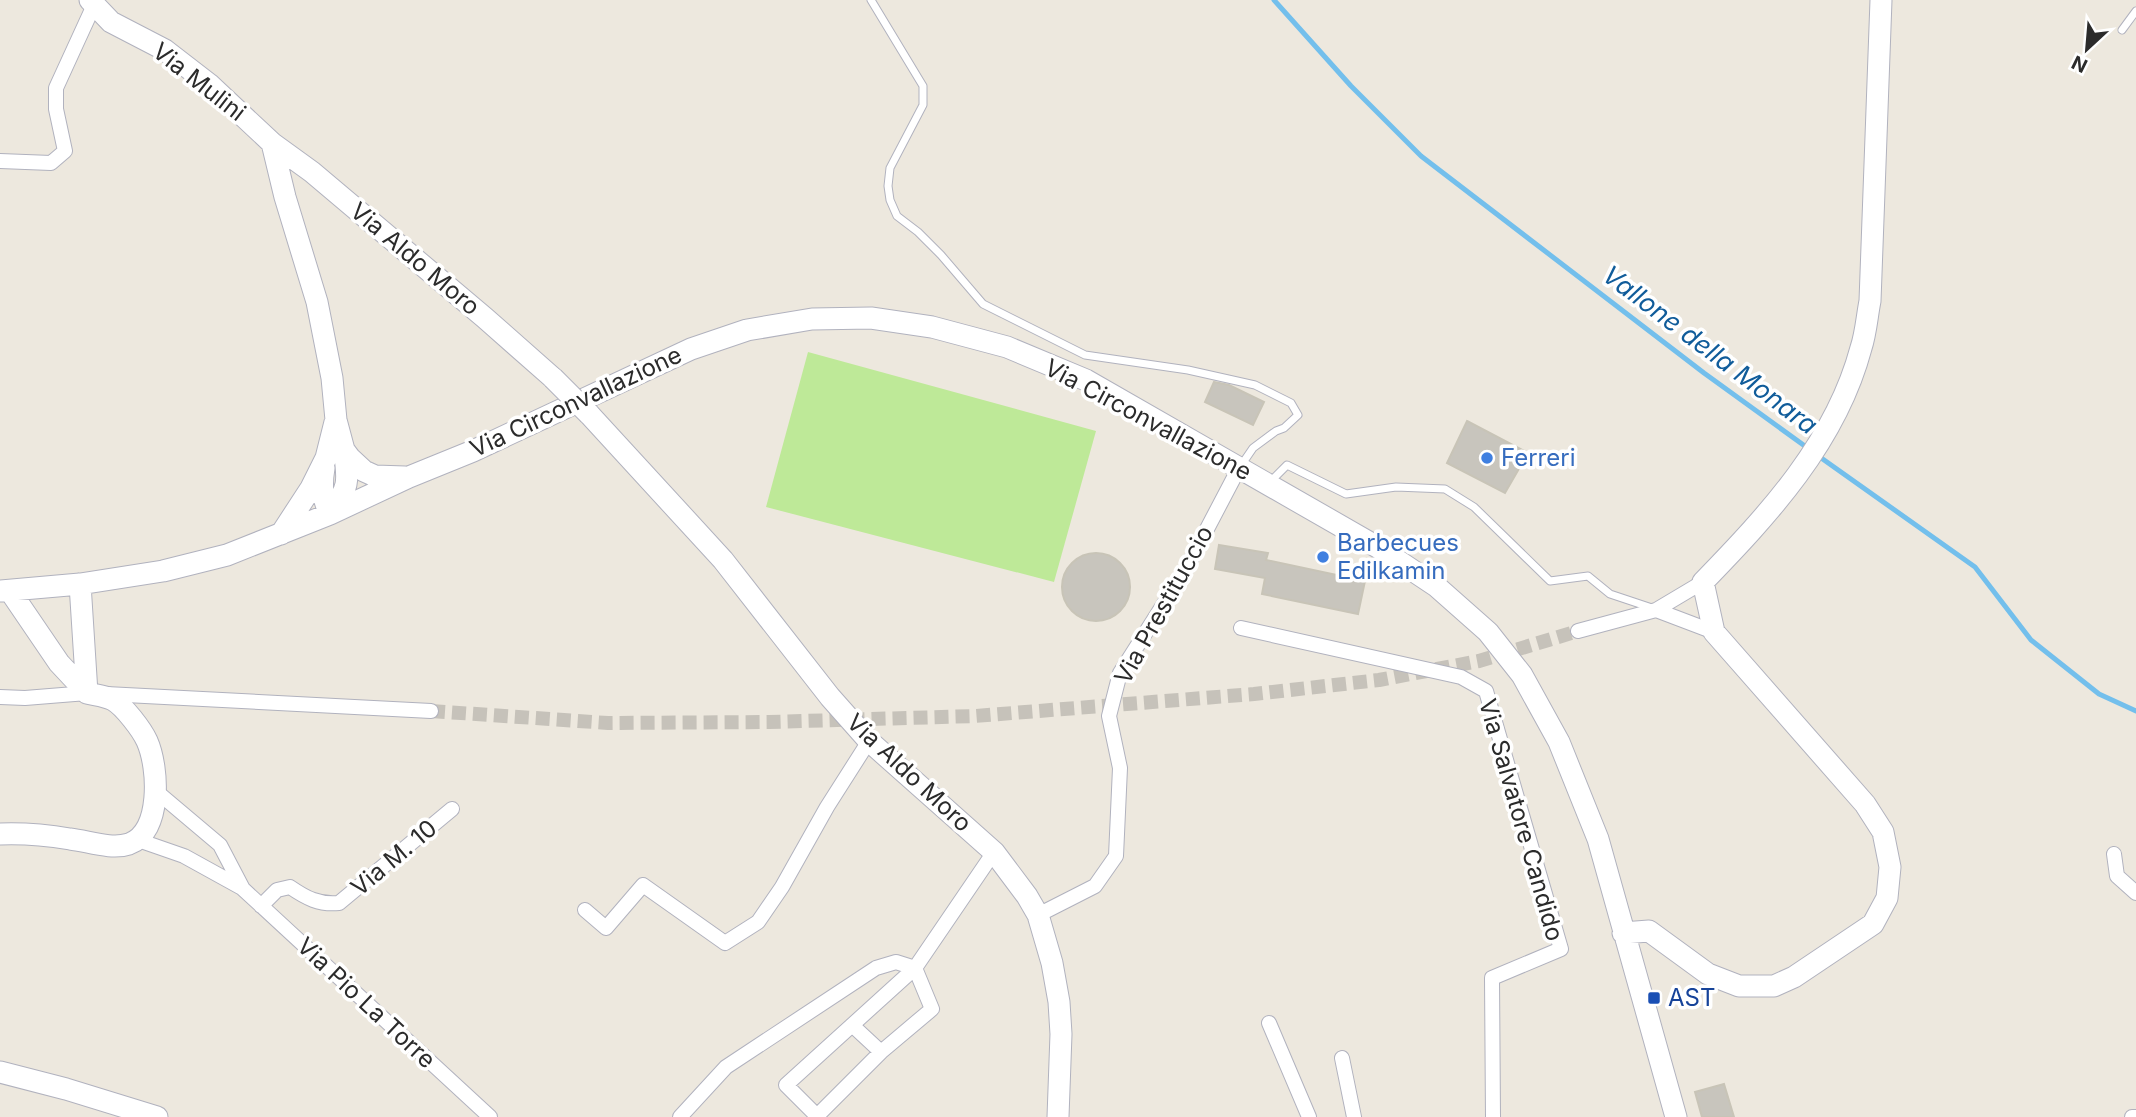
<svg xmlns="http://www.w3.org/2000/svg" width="2136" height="1117" viewBox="0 0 2136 1117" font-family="Inter,sans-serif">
<rect width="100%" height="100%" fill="#ede8de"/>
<path fill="#bee998" d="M808,352L1096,431L1054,582L766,507Z"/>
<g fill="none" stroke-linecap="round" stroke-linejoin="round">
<path stroke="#73bfec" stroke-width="5" d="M1274,0L1351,86L1421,156L1704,373L1809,449
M1817,455L1975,567L2031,640L2099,694L2136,711"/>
</g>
<path fill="#c8c5bd" stroke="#c8c4b7" stroke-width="2" d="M1214,382L1229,385L1264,402L1253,425L1205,402Z
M1467,421L1528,453L1505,493L1447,463Z
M1219,545L1268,553L1266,560L1365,581L1358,614L1262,594L1265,578L1215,569Z
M1062 587a34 34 0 1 1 68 0a34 34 0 1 1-68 0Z
M1724,1084L1734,1117H1702L1695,1092Z"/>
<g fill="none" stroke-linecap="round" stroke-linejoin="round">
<path stroke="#c6c2ba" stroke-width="14" stroke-dasharray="14 7" stroke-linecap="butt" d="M431,711L608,723L769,722L975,716L1254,694L1379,680L1479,661L1578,631"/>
<defs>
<path id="lane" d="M871,0L923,86V105L890,168L888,186L890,200L897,216L918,232L941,255L983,304L1085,355L1188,370L1255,385L1291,403L1298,415L1284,428L1276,431L1253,448L1240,467
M2122,30L2136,11
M1271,481L1287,465L1346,494L1396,487L1445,489L1474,507L1550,581L1588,576L1610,594L1652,608"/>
<path id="street" d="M0,161L51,163L65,151L56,109V88L94,5
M1656,610L1714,632
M1241,628L1461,677L1486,691L1561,949L1492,978L1493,1117
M1578,631L1656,610L1703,582
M0,697L25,698L87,693L431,711
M156,791L220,845L242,887
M138,840L184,856L242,888L490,1117
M2114,854L2117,876L2136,893
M261,906L277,890L290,887C306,898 319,905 339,903L452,809
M585,910L606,928L643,885L725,943L758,922L782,887L827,807L869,741
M1038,915L1095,886L1116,856L1120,768L1109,716L1120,673L1186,569L1239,468
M1269,1023L1309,1117
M852,1025L881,1052
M1342,1058L1354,1117
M680,1117L726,1067L876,968L896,962L915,968L932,1009L881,1052L817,1116L786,1085L915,968L994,852
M2132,1117H2136"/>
<path id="secondary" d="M90,0L111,22L165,50L209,84L272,143L312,172L485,318L553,378
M272,143L285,197L317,302L332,378L336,420L344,450L350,458L364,471L375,476L405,477
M589,414L723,560L830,697L869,741L994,852L1027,896L1038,915L1052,963L1059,1002L1061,1034L1058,1117
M324,468C321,486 322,497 330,514C349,488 349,482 344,450
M281,534L311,488L326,458L335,422
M80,584L87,693
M0,591L80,584L163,571L227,555L330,514L409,477L473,451L691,349L747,330L812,319L871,318L932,327L1007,347L1086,380L1379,548L1436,586L1488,632L1522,675L1559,742L1598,839L1676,1117
M10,591L59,663L87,693
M0,834C24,833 46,835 70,839C88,841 111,850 129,844C162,832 159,768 147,741C142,730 124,706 113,700C106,696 95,695 87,693
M1623,933L1649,931L1708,974L1739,986H1774L1794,977L1873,924L1887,898L1890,867L1883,832L1865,804L1714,632L1703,582C1769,514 1836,442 1861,348C1866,333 1867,316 1870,301L1881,0
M0,1072L66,1089L157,1117"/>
</defs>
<use href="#lane" stroke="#b1b2be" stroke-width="9"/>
<use href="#street" stroke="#b1b2be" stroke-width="16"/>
<use href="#secondary" stroke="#b1b2be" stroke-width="23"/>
<use href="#lane" stroke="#fff" stroke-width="7"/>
<use href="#street" stroke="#fff" stroke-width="14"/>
<use href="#secondary" stroke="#fff" stroke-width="21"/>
<defs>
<path id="secondary-bridge" d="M553,378L589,414"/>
</defs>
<use href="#secondary-bridge" stroke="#b1b2be" stroke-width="23" stroke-linecap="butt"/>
<use href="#secondary-bridge" stroke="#fff" stroke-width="21"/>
</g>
<g fill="#3f7fe0" stroke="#fff" stroke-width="2.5">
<circle cx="1487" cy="458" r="7"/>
<circle cx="1323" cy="557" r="7"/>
</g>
<rect fill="#1a4fb4" stroke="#fff" stroke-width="2.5" x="1647" y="991" width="14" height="14" rx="3.5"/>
<g text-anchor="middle" stroke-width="7" stroke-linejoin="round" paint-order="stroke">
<g font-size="24" fill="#2b2b2b" stroke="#fff">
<text transform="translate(199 82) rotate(38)" y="8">Via Mulini</text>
<text transform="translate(415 259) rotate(40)" y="8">Via Aldo Moro</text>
<text transform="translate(576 402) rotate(-25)" y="8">Via Circonvallazione</text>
<text transform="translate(1148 420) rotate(28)" y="8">Via Circonvallazione</text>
<text transform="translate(1164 605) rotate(-61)" y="8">Via Prestituccio</text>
<text transform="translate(909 773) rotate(43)" y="8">Via Aldo Moro</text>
<text transform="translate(1521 820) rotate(74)" y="8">Via Salvatore Candido</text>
<text transform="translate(394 858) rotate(-40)" y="8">Via M. 10</text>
<text transform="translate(366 1003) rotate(43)" y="8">Via Pio La Torre</text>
</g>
<g font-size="24" fill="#366cbe" stroke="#fff" text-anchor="start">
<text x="1501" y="466">Ferreri</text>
<text x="1337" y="551">Barbecues<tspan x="1337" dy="28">Edilkamin</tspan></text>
</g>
<g font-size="24" fill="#164399" stroke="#fff" text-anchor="start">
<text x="1668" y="1006">AST</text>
</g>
<g font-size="26" font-style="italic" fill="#105c9a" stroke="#fff">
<text transform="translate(1710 350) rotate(37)" y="9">Vallone della Monara</text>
</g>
</g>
<g transform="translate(2087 49) rotate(206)" stroke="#ffffff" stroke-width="5" paint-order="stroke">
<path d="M0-5L12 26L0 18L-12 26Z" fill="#2b2b2b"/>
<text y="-10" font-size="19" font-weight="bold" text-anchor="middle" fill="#2b2b2b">N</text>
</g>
</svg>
